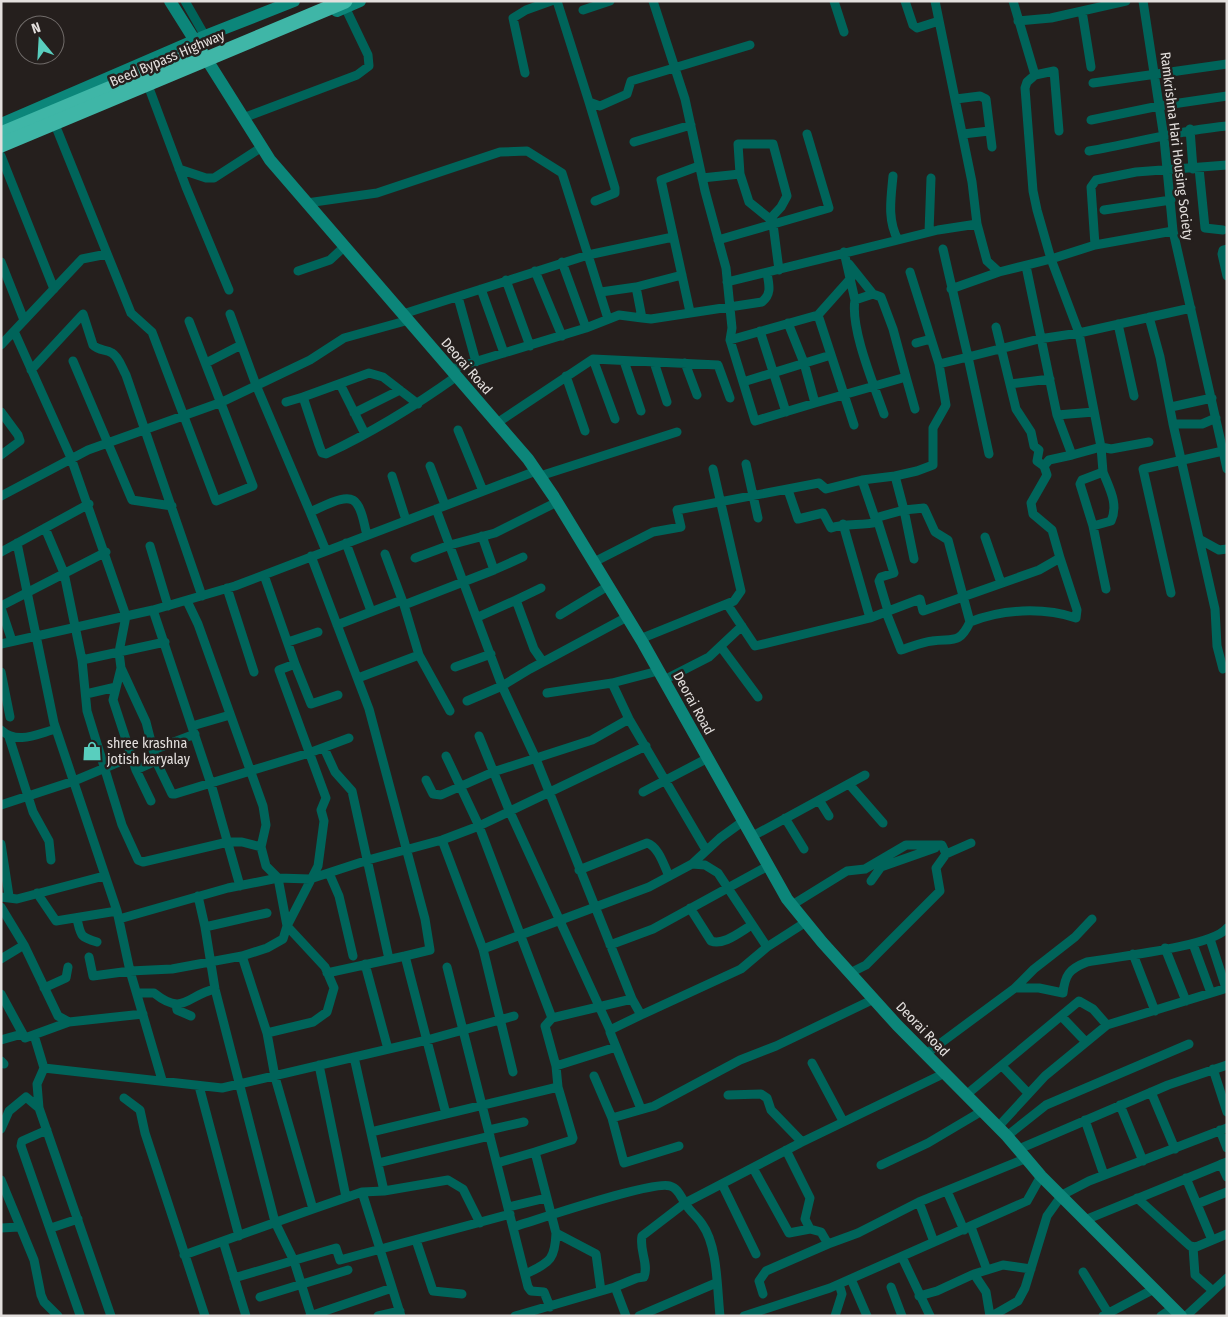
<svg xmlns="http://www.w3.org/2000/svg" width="1228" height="1317" viewBox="0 0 1228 1317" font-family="'Fira Sans Condensed',sans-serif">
<rect width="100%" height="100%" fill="#251f1d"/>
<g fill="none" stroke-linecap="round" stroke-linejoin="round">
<path stroke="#00645a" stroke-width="9" d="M185,1L205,36
M557,1L589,102L600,106L627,94L631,81L750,45
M653,1L685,99L705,191L726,268L732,328L730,340L755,421L815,403
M834,1L844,32
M905,1L913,25L917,28L939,21
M935,1L972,182L977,224L987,261L999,272
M1013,1L1035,75L1054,71L1059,131
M1143,1L1164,138L1173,231L1223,451L1143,469L1171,593
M583,10L610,1
M1082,11L1091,67
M1018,21L1051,18L1126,1
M525,73L513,18L526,10L551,1
M1035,75L1027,82L1025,88L1033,191L1037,210L1051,259L1095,245L1173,231
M1093,83L1227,64
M149,88L186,187L229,290
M956,99L980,96L986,99L992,147
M589,102L615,188V193L595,201
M243,118L357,75L369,66L368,55L345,7
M1091,120L1159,106L1227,96
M56,127L131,313L152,332L216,501L253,486L189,321
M1190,129L1193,169
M963,134L989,131
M634,142L691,125
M1089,151C1135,143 1181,130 1227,126
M1,156L54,289
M1199,168L1205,228L1223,230
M179,169L206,178H214L262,147
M740,174L738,144H773L787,196L781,207L770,219
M702,178L740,174L749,202L770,219L773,224L779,270
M307,203L377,193L500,152L527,151L562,173L588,255L673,237
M1104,210L1171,200
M929,232L931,178
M718,240L829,208L807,134
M898,240L938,230L977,224
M1095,245L1091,187L1096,180L1136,172L1227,165
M943,249L968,357L1039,339L1079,333L1191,308
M1227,249L1223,250L1222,254L1227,276
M844,252L855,300
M1,262L24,320
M562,262L586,328
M849,264L873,294
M1026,266L1057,415L1072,455L1101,447L1103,472L1082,480L1080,484L1093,526L1106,589
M298,271L330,260L345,246
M535,271L562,336
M910,272L939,364L968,357L989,454
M506,280L530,346
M727,282L898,240C887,220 891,198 893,176
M481,289L504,353
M951,289L999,272L1051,259L1079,333L1101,447L1111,449L1149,442
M601,292L636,287
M458,297L476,362
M690,312L661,180L699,166
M230,314L256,385L310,512C321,508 349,490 357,504C363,512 364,525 367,535
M403,314L588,255L608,319
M818,315L854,425
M1149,317L1160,357L1173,424H1202L1216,418
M642,318L651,319L762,302C772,294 769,285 767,273
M788,323L804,363L815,403L906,377L893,329L881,297L873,294L855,300C850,328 874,385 884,414
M1118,324L1134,396
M996,327L1016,409L1031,432L1034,446L1039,450L1037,461L1044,466
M14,331L71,458L126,616L119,652L121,668L113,700L136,770L151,801
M760,331L786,412
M730,340L818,315L851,278
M916,343L931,339
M1,345L82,259L107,254
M593,359L615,419
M73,361L132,500L172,506
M624,361L641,411
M654,362L667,402
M206,363L241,345
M685,363L697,395
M451,369L586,328L619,315L642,318L636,287L682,275
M31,370L83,314L93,345C99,351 106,349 112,353C119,357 122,368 126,375L202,596
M566,376L585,431
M906,377L915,409
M743,382L831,355
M340,384L365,434
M1010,384L1050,379
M286,402L303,397
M418,404L383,377L369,373L303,397L319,445L322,453L326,454C373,432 415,406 457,376
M1171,407L1212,398
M1,412L18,435L20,441L1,455
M354,413L400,390
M1057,415L1094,412
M497,423L593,359L718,365L730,398
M1173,424L1215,609L1217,646L1223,669
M458,430L483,491
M1227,450L1223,451L1227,469
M746,464L758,518
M430,466L445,505
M392,476L406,520
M540,476L677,432
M895,476L917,471L933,465V428L946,405L939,364
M862,480L875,518
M788,490L798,519L823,513L831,528C846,523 862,526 878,522L894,573L881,577L879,581L888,611
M1,496L88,450L222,402L310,360L344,338L409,320
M436,509L502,686L536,759L632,999
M310,512L326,551
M843,524L870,618
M1093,526L1111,521C1119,504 1109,488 1103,472
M45,528L64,573L82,660L87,711L122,825L138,860L143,862L228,842H242L261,847
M985,537L1001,583
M1199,539L1219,550L1227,549
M17,543L54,723L117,911L130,971L162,1080
M346,543L371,611
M150,546L168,606
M1,552L89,504
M385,554L404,605L419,655L450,711
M311,556L369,709L425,919L430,950L405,956L446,1114
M415,558L450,545L495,533L557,502
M594,562L653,532L681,527L677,510L819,483L826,489L862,480L895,476L904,510L875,518L878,522
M494,570L523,557
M227,588L254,672
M516,600L541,588
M187,601L198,624L263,806L266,825L261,847L266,866L278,878L287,926L325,967L334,988L327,1012L313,1022L267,1033
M727,604L755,646L870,618L920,599L923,611L1039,570L1060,558L1052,530L1033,514L1031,503L1047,475L1044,466L1049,460L1072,455
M404,605L494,570L482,536
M1,606L106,552
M1,608L12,641
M153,610L211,784L240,886
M886,612L901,650C911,647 922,642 932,641C953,638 959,645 970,622L948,540L935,532L924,508L904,510L914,559
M560,615L608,586
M478,617L516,600L534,649L543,662
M970,622C1002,609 1043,607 1076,618L1077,610L1060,558
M337,625L402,600
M640,639L734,601L741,591L713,469
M288,642L318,632
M1,644L153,610L235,586L536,471
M721,647L758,697
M82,660L165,642
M295,664L311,704L338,695
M455,667L491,654
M121,668L146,722L156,761L136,770
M658,671L612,683L629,719L706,850
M1,672L10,717
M358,678L419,655
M664,680L709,657L742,626
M547,693L612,683
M86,694L116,687
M467,701L502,686L530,669L627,617
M192,726L230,715
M1,730C17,745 37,734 56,729
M479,736L509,810L610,1030
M9,737L33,812L49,841L51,860
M324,748L335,772L352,791L389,959
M153,750L195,734
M446,756L479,826L552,1018
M156,761L172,794H175L309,753L349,738
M426,780L433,794L441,795L493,772L592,740L629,719
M849,784L883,823
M643,792L708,758
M819,800L829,816
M1,805L74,781L131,757
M785,818L804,849
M751,837L865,775
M442,840L483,949L649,887L692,864L705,865L718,873L767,947
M1,844L9,896
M692,864L720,838L742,822
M579,870L647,843C659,847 664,866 669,876
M329,873L339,896L353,956
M871,881L881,867L935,848
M37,893L56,921L117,911
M198,896L205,927L215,989L275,1222L294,1261L311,1315
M1,897L17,899L104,876
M792,905L847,871L865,869L906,845H942L946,854L971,843
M1,907L24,945L1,959
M690,908L711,941C724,946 741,931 752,925
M77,919C81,936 80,937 97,942
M119,919L228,888L278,878L310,879L368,860L442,840L479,826L646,746
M205,927L267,913
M1210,939L1226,988
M1193,944L1211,993
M24,945L58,1016L69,1022
M610,945L653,929L768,866
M1165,948L1186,1001
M483,949L513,1072
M1133,954L1155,1011
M242,956L267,1033L275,1077L313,1209L362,1192L384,1191L448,1180L463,1189L480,1223
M89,957L93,976L130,971L172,969L242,956L267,948L283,939L287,926L318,866L324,821L321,810L326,798L279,670L295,664L264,575
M365,964L388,1049
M447,967L528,1287L531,1291L544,1292L550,1307
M327,973L405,956
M850,973L866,965L940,891L936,868L946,854
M44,988L66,978L68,967
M1015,988H1039L1063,993C1065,975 1069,969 1087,962C1114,957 1212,947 1227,928
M137,993H154C184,1017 187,995 215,989
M1,994L25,1038L69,1022L143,1014
M176,1004L177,1010L191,1016
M641,1015L610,1030V1032L641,1109
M1062,1017L1085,1041
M34,1035L44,1068L222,1088L427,1040L514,1016
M1,1040L22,1034
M926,1054L1015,988L1034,969L1075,937L1092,919
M354,1057L384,1191
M1,1061L4,1064
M812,1063L843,1121
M319,1065L346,1197
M556,1066L616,1047
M1002,1066L1028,1093
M44,1068L37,1084L39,1108L111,1316
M1213,1069L1227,1112
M594,1076L612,1118L654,1106L740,1060L776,1046L874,999
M199,1086L239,1236
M1151,1092L1175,1149
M728,1095L761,1094L767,1098L771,1110L802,1142
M966,1095L1079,1001L1093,1009L1107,1025L1227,988
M124,1098L140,1110L145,1133L205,1316
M1120,1105L1143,1161
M612,1118L624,1163L679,1146
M1085,1120L1104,1175
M998,1127L1045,1076L1107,1025
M1,1129L9,1111L26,1097L39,1108
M47,1130L22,1141L21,1146L80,1315
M489,1130L524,1122
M1220,1130L1227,1148
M371,1132L558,1087L556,1066L545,1026L552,1018L632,999L641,1015L741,969L767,947L806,922
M1007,1136L1046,1105L1189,1044
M1019,1149L1168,1085L1227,1065
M786,1150L810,1198L805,1219L810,1229
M535,1152L572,1140L573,1138L558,1087
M378,1163L490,1136
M497,1163L535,1152L556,1233L596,1254L601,1291
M1221,1164L1227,1177
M881,1165L928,1143L982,1111
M753,1168L789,1233L810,1229L821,1232L828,1244L858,1233L919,1202L1027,1158
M1186,1178L1212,1240
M1,1180L34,1260L41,1295L44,1302L58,1316
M722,1184L756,1254
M947,1191L964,1230
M362,1192L401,1316
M1137,1198L1190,1246L1196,1247L1227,1234
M919,1202L934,1242
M1197,1204L1227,1192
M509,1207L546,1198
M1085,1220L1227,1162
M513,1227C537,1220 653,1180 670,1186C678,1188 681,1197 685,1203L802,1142L945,1073
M971,1227L987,1270
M1,1228L19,1227
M51,1228L78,1219
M416,1240L433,1291L462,1294
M223,1241L246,1316
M1193,1247L1195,1275L1212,1290
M184,1255L313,1209
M902,1257L930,1316
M1083,1272L1110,1316
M526,1274C549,1262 555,1261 556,1233
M974,1274L986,1292L990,1316
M234,1278L336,1248L340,1260L510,1214
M851,1279L867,1316
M615,1287L637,1278L644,1277C649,1263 639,1251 642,1236L685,1203C690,1212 697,1216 702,1224C718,1246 717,1289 720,1316
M891,1287L902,1316
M763,1294L759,1281L766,1271L828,1244
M919,1296L937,1291L974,1274L1003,1265L1031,1269
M260,1297L348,1270
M310,1316L392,1288
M378,1316L400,1311
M515,1316L615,1287L626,1316
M639,1316L716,1283
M744,1316L830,1288L1027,1201L1041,1176
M835,1316L842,1294L839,1284
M992,1316L1018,1301L1025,1288L1047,1216L1062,1195L1089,1181L1227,1128
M1103,1316L1154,1289
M1161,1316L1173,1308
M1186,1316L1227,1278"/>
<path stroke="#0c867a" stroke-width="12" d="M170,1L270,160L528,459L554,497L643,643L787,899L822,942L897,1025L1007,1136L1041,1176L1181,1316
M337,11L360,1
M1,124L205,36L294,1"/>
<path stroke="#3fb6a7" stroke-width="15" d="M1,134L200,51"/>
<path stroke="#3fb6a7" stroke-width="15" d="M1,145L345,1"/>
</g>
<defs>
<symbol id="shop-bare" viewBox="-9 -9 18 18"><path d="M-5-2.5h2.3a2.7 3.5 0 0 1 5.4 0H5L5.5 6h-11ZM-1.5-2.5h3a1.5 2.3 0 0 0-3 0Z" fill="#59cebe" stroke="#251f1d" stroke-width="2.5" paint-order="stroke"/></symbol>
</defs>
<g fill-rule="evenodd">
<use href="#shop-bare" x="78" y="737" width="28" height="28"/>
</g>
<g text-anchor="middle" stroke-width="5" stroke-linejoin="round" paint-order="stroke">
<g font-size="14" fill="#e3dfdd" stroke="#251f1d">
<text transform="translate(167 58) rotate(-23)" y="5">Beed Bypass Highway</text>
<text transform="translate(1177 146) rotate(83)" y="5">Ramkrishna Hari Housing Society</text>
<text transform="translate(467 366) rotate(49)" y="5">Deorai Road</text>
<text transform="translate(694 703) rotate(61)" y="5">Deorai Road</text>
<text transform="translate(923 1029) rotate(46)" y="5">Deorai Road</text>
</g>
<g font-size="14" fill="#e3dfdd" stroke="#251f1d" text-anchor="start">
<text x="107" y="748">shree krashna<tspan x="107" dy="16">jotish karyalay</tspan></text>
</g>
</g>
<rect width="1228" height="1317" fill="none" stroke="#e3dfdd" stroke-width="5"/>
<g transform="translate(40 40) rotate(342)"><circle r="24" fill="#251f1d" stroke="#716c6a"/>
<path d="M0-4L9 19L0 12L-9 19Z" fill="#59cebe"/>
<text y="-8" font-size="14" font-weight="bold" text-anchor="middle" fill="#e3dfdd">N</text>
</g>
</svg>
